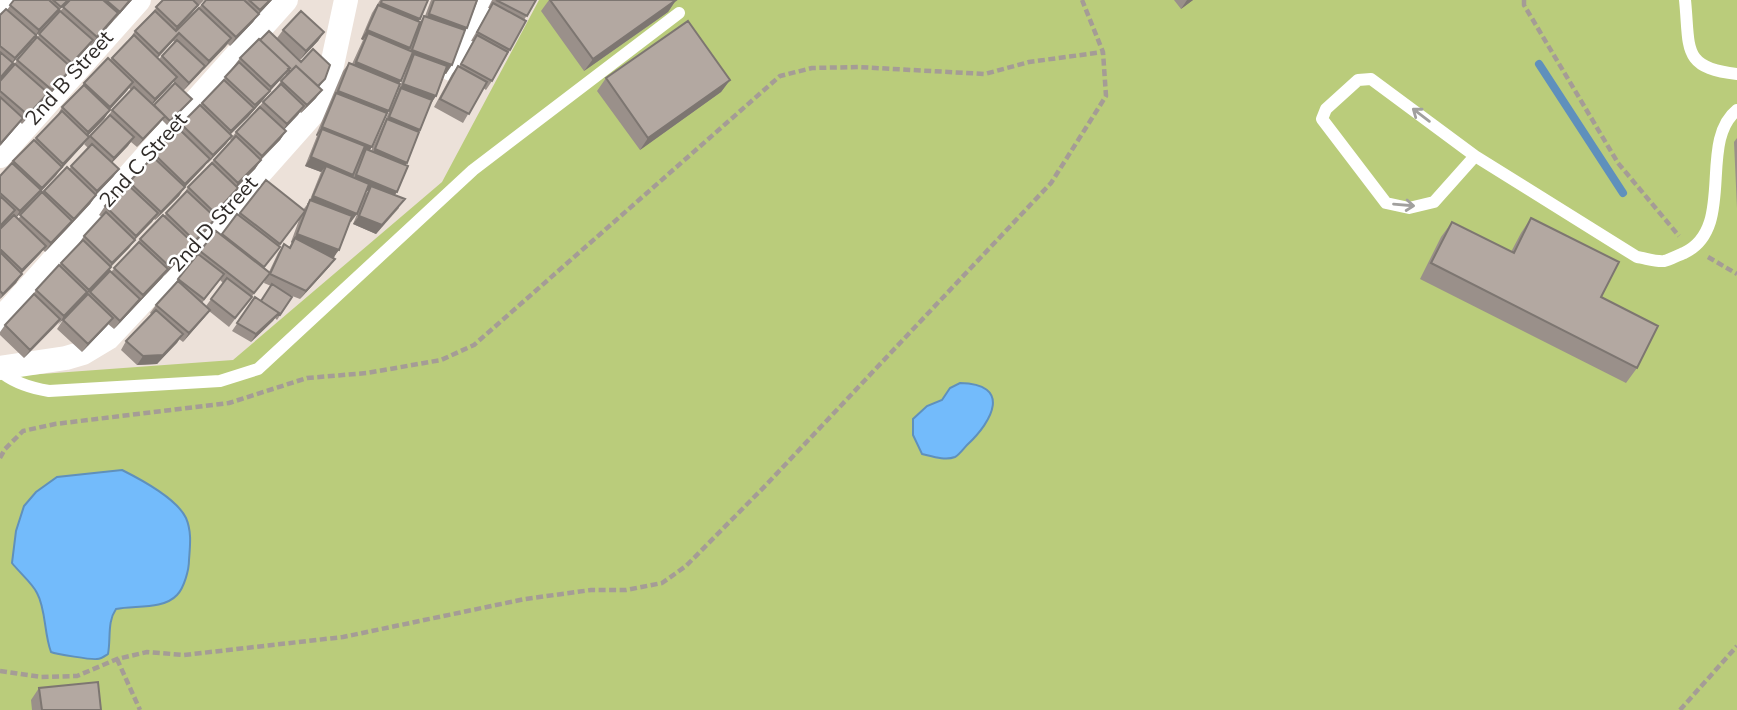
<svg xmlns="http://www.w3.org/2000/svg" width="1737" height="710" viewBox="0 0 1737 710" font-family="'Nunito Sans',sans-serif">
<rect width="100%" height="100%" fill="#ece1d9"/>
<path fill="#bacc7b" d="M539,0H1737V710H0V377L233,360L442,182Z"/>
<path fill="#73bbfb" stroke="#5f90bc" stroke-width="2" d="M960,383C1012,384 993,421 967,445C964,448 959,455 955,457C945,461 931,456 922,454L913,435V419L927,406L942,400L950,388Z
M122,470C140,479 177,499 186,518C192,532 190,546 189,560C189,570 184,588 177,595C163,610 135,605 116,609C107,622 111,638 108,654C105,656 101,659 97,659C92,660 56,654 51,652C44,634 46,609 37,593C33,584 19,572 12,563L16,531L24,506L36,492L57,477Z"/>
<g fill="none" stroke-linecap="round" stroke-linejoin="round">
<path stroke="#5f90bc" stroke-width="8" d="M1539,64L1623,193"/>
<path stroke="#a59c96" stroke-width="4.5" stroke-dasharray="7 3.5" stroke-linecap="butt" d="M1524,0V5L1618,163L1679,236
M1708,257L1737,274
M0,458L5,449L23,431L55,424L229,403L307,378L367,373L441,360L474,345L780,76L812,68L858,67L985,74L1029,62L1103,52
M117,659L140,710
M0,671L41,677L77,676L117,659L147,652L184,655L343,637L525,599L591,590H626L662,583L686,566L766,485L1051,183L1106,96L1103,52L1082,0
M1680,710L1737,646"/>
<path stroke="#fff" stroke-width="12" d="M1685,0C1690,48 1681,68 1737,74
M1475,156L1434,202L1409,208L1386,203L1322,119L1326,109L1358,80L1371,79L1475,156L1637,257C1645,258 1656,262 1664,261C1670,260 1678,255 1684,253C1737,228 1697,142 1737,110
M0,371C14,383 31,388 49,391L220,381L258,369L473,170L679,13"/>
<path stroke="#fff" stroke-width="24" d="M0,2L2,0
M451,69L480,0
M0,156L139,0
M0,320L286,0
M0,368L66,358L83,353L108,338L213,226L315,111L331,70L346,0"/>
</g>
<path fill="#9a908a" fill-rule="evenodd" d="M14,0H69L33,39L12,63H13L7,72L0,80V15L7,10Z
M70,0H132L91,46L90,45L71,66L72,68L66,76L46,99L44,97L22,124L20,122L0,146V81L12,69L17,60Z
M163,0H204L175,31H176L206,0H272L258,15L253,22L230,46L228,44L183,91L189,103L167,125L162,120L137,147L131,142L112,162L119,169L113,177L96,195L90,204L66,230L45,252L43,250L22,273L16,283L0,299V229L11,218L10,217L0,228V176L57,117V116L62,107L79,91L84,83L110,60L129,40L135,31L150,15ZM173,41L175,42L159,59L158,58ZM173,82L175,83L154,105L153,104ZM129,88L131,90L112,110L107,119L90,136L84,144L88,148L69,169L44,191L18,219L16,217L56,176L61,168L83,145L88,135L104,119L110,110H109Z
M380,0H428L419,21L420,22L424,16H425L431,0H478L467,28L464,32L446,74L445,73L436,96L430,104L405,165L395,195L399,208L376,234L353,224L365,195L368,191L366,190L351,222H350L334,258L335,259L329,267L300,299L287,294L292,297L277,320L275,318L251,342L232,331L255,297L261,301L271,286L264,283L265,279L229,327L209,311L183,342L179,339L157,364L137,365L121,350L126,341L151,314L150,313L156,305L173,286L200,251L221,235L237,214L238,215L266,180L303,210L309,202L321,172L305,166L317,136L316,135L343,71L349,63L352,64L363,40L361,39L372,13ZM409,60H410L398,92L371,151L370,150ZM299,220L291,242L292,243L289,247L284,244L278,253L269,272L264,268L278,246ZM220,280L223,283L206,306L202,303Z
M492,0H536L524,20L510,50L492,81L486,90L483,88L463,123L434,107L452,74L458,66L459,67L473,41H471L490,8H488Z
M549,0H676L668,12L584,71L541,11Z
M1174,0H1193L1181,9Z
M283,30L324,32L318,41L300,60L277,38Z
M240,58L301,62L325,79L319,87L316,98L301,113L300,112L284,129L286,131L280,140L261,160L255,169L237,187L238,188L232,197L214,216L216,218L210,227L114,329L108,324L82,352L57,329L63,320L110,271L111,272L135,247L140,239L164,216L183,196L188,187L232,141L230,140L236,132L275,89L286,75L285,74L248,117L230,134L232,136L226,144L207,163L184,188L179,196L155,220L154,219L135,240L129,248L111,267L105,276L24,358L0,335V332L5,325L30,299L36,290L78,245L84,236L102,217L99,215L105,206L148,162H147L153,153L220,84Z
M606,78L730,80L721,92L640,150L597,91Z
M1737,138V208L1734,142Z
M1531,218L1601,297L1637,368L1626,383L1420,279L1441,237L1452,222L1511,252L1521,233Z
M39,688L101,710H32L31,700Z"/>
<path fill="#7d7671" d="M130,0H132L114,20L120,12Z
M270,0H272L258,15L253,22L230,46L236,37Z
M676,0L668,12L584,71L593,59Z
M1187,0H1193L1181,9Z
M381,3L420,19L414,28L375,11Z
M198,5L192,13L171,35L177,27Z
M59,9L53,17L33,39L39,30Z
M118,13L112,22L91,46L97,37Z
M429,14L467,28L461,36L423,22Z
M367,30L410,48L404,56L368,33L363,40L361,39Z
M324,32L318,41L300,60L306,51Z
M179,33L173,41L153,62L159,54Z
M36,35L30,44L9,67L15,58Z
M231,38L225,47L203,70L209,61Z
M93,40L87,48L66,71L72,63Z
M412,50L452,65L446,74L412,61L414,54L410,60L406,58Z
M356,62L401,81L395,89L350,71Z
M205,66L199,74L183,91L189,83Z
M72,68L66,76L46,99L52,90Z
M290,68L284,76L265,96L271,87Z
M177,77L171,85L149,108L155,99Z
M730,80L721,92L640,150L648,138Z
M133,82L127,91L104,116L110,107Z
M403,84L436,96L430,105L401,88L397,92Z
M322,90L316,98L301,113L307,105Z
M270,91L264,99L248,117L225,140L231,131Z
M338,91L389,111L383,120L336,93Z
M48,93L42,101L22,124L28,115Z
M304,106L298,115L281,133L287,124Z
M110,110L104,119L83,141L88,132Z
M165,116L159,124L137,147L143,139Z
M389,117L420,130L414,138L387,120Z
M23,118L17,126L0,146L1,143Z
M322,127L372,147L366,156V149L363,154L319,136L322,129L317,136L316,135Z
M286,131L280,140L256,164L262,156Z
M232,136L226,144L207,164L213,155Z
M89,137L83,145L36,197L63,164Z
M134,137L128,146L108,167L114,158Z
M375,149L407,163L401,171L369,158Z
M311,157L353,175L347,183L326,166L321,172L305,166Z
M210,159L204,167L184,188L179,196L155,220L161,212L180,192L185,184Z
M261,160L255,169L232,192L238,183Z
M119,169L113,177L91,200L97,191Z
M356,175L397,192L391,200L371,186L368,191L350,183Z
M238,188L232,197L209,221L215,213Z
M41,190L35,198L14,220L20,211Z
M96,195L90,204L45,252L51,243Z
M313,196L357,214L351,222L307,204Z
M405,199L376,234L353,224L359,216Z
M15,210L9,219L0,228V226Z
M158,213L152,222L130,244L136,236Z
M216,218L210,227L164,276L170,267Z
M297,234L339,250L333,258L295,238L292,243L291,242Z
M135,240L129,248L106,271L112,263Z
M46,246L40,254L16,279L22,270Z
M335,259L329,267L300,299L306,291Z
M111,267L105,276L83,298L89,290Z
M168,269L162,278L114,329L120,321Z
M22,274L16,283L0,299L3,294Z
M87,292L81,300L58,325L64,316Z
M210,310L204,318L183,342L189,333Z
M279,313L273,321L251,342L256,334Z
M113,318L107,326L82,352L88,344Z
M60,319L54,327L24,358L30,350Z
M183,334L177,343L157,364L137,365L143,356Z"/>
<path fill="#b3a8a1" stroke="#7d7671" stroke-width="2" d="M14,0H49L59,9L39,30L10,5Z
M53,0H68L61,7Z
M70,0H103L118,13L97,37L63,7Z
M106,0H130L120,12Z
M163,0H193L198,5L177,27L156,7Z
M206,0H244L259,14L236,37L202,5Z
M249,0H270L260,10Z
M382,0H428L420,19L381,3Z
M434,0H477L467,28L429,14Z
M496,0H536L527,16Z
M550,0H676L593,59Z
M493,3L526,21L510,50L477,32Z
M378,5L420,22L410,48L367,30Z
M199,8L231,38L209,61L179,33L159,54L135,31L155,11L176,31Z
M6,9L36,35L15,58L0,46V15Z
M60,11L93,40L72,63L39,34Z
M301,11L324,32L306,51L283,30Z
M424,16L465,30L452,65L412,50Z
M688,21L730,80L648,138L606,78Z
M269,31L301,62L313,49L330,65L325,79L318,86L296,66L290,72L288,69L290,68L260,40Z
M368,33L413,52L401,81L356,62Z
M134,35L177,77L155,99L112,58Z
M477,35L508,52L492,81L461,64Z
M37,37L72,68L52,90L17,60Z
M259,39L290,68L271,87L240,58Z
M177,40L205,66L189,83L162,56Z
M0,52L13,63L0,78Z
M414,54L447,66L436,96L403,84Z
M108,58L133,82L110,107L84,83Z
M239,62L270,91L255,105L225,77Z
M349,63L400,84L389,111L338,91Z
M15,64L48,93L28,115L0,91V81Z
M296,66L322,90L307,105L281,81Z
M458,66L487,82L469,114L440,99Z
M224,80L254,108L231,131L202,103Z
M175,83L192,99L170,121L154,105Z
M281,84L304,106L287,124L263,102Z
M84,85L110,110L88,132L62,107Z
M134,87L165,116L143,139L112,110Z
M401,88L432,100L420,130L389,117Z
M336,93L387,113L372,147L322,127Z
M0,97L23,118L1,143L0,142Z
M200,105L232,136L213,155L181,124Z
M260,107L286,131L262,156L236,132Z
M62,111L89,137L63,164L36,138Z
M110,115L134,137L114,158L90,136Z
M387,119L419,132L407,163L375,149Z
M178,128L210,159L185,184L153,153Z
M322,129L365,146L353,175L311,157Z
M236,136L261,160L238,183L214,160Z
M34,140L62,167L42,188L13,161Z
M92,144L119,169L97,191L71,166Z
M366,149L408,166L397,192L356,175Z
M153,157L185,187L161,212L129,182Z
M12,163L41,190L20,211L0,193V176Z
M212,163L238,188L215,213L188,187Z
M326,166L369,184L357,214L313,196Z
M67,167L96,195L74,219L44,191Z
M266,180L305,211L280,244L240,213Z
M127,184L158,213L136,236L105,206Z
M371,186L405,199L382,225L359,216Z
M187,191L216,218L195,241L166,213Z
M42,192L72,221L51,243L20,215Z
M0,196L15,210L0,226Z
M310,200L352,216L339,250L297,234Z
M106,212L135,240L112,263L84,236Z
M237,214L280,247L264,267L222,234Z
M14,215L46,246L22,270L0,249V229Z
M163,215L193,243L170,267L140,239Z
M1531,218L1619,262L1601,297L1658,326L1637,368L1431,263L1452,222L1514,253Z
M216,231L270,273L254,293L200,251Z
M295,238L335,259L306,291L270,274L284,244L290,248Z
M83,240L111,267L89,290L61,263Z
M139,242L168,269L143,295L114,268Z
M0,252L22,274L3,294L0,291Z
M198,254L224,274L204,299L178,279Z
M59,265L87,292L64,316L36,290Z
M110,271L140,299L120,321L90,292Z
M227,278L252,297L235,318L211,299Z
M178,281L210,310L189,333L156,305Z
M272,284L292,297L280,315L278,314L279,313L261,301Z
M34,294L60,319L30,350L5,325Z
M88,294L113,318L88,344L63,320Z
M255,297L279,313L256,334L237,323Z
M156,310L183,334L163,355L143,356L126,341Z
M98,682L101,710H42L39,688Z"/>
<defs><path id="oneway-shaft" d="M-6 0H5M1.5-3L5.5 0L1.5 3" fill="none" stroke-width="1.6" stroke-linecap="round" stroke-linejoin="round" transform="scale(1.75)"/></defs>
<g stroke="#a1a09e">
<use href="#oneway-shaft" transform="translate(1421 115) rotate(-143)"/>
<use href="#oneway-shaft" transform="translate(1404 205) rotate(5)"/>
</g>
<g text-anchor="middle" stroke-width="5" stroke-linejoin="round" paint-order="stroke">
<g font-size="21" fill="#2f2b28" stroke="#fff">
<text transform="translate(69 78) rotate(-48)" y="7">2nd B Street</text>
<text transform="translate(143 160) rotate(-48)" y="7">2nd C Street</text>
<text transform="translate(213 224) rotate(-48)" y="7">2nd D Street</text>
</g>
</g>
</svg>
